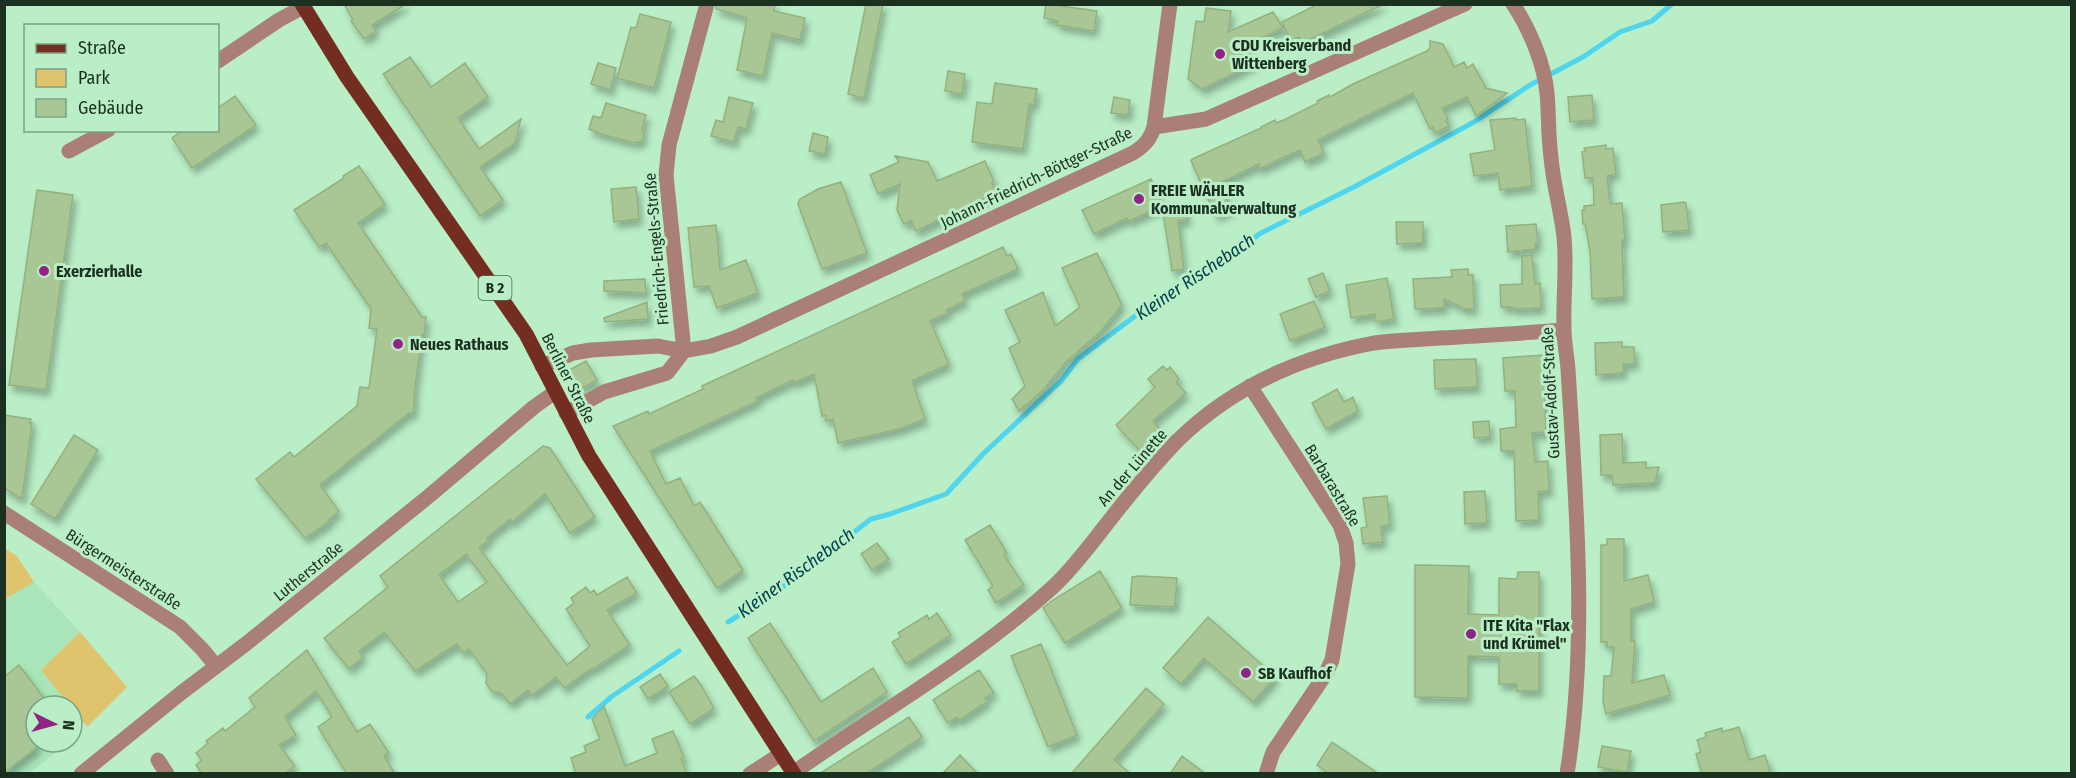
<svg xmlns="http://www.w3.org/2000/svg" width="2076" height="778" viewBox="0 0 2076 778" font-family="'Fira Sans Condensed',sans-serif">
<defs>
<filter id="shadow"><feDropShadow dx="3.5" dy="6" stdDeviation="3" flood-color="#0004"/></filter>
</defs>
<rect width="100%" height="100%" fill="#b9eec6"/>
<path fill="#a9e5b9" d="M34,582L80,632L41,670L71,706H36V742H69L30,773H5L4,599Z"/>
<path fill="#dfc46d" d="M4,548L17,556L34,582L5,599Z
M80,632L127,687L87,727L41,670Z"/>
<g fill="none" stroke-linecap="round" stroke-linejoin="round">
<path stroke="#4fd5ee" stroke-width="5" d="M728,622L771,596L871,519L890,514L946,494L984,453L1061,381L1078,359L1175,286L1197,278L1233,256L1259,234L1354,187L1474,122L1530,85L1583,57L1620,32L1652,21L1672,4
M588,717L611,697L679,651"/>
</g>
<path fill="#a9c794" stroke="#93b07f" stroke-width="1.5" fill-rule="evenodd" filter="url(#shadow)" d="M344,4H406L372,25L376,31L364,39L351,21L353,20Z
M716,4H775L774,11L805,18L800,40L772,33L763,76L737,70L747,18L716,9Z
M866,4H883L864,98L848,94Z
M1046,4L1097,11L1094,31L1057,25L1058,21L1044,18Z
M1318,4H1384L1302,43L1299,37L1291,41L1282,22Z
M1206,8L1231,11L1228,32L1273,12L1283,28L1244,46L1254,64L1202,89L1188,79L1196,21L1204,22Z
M640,14L671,22L654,88L617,78L631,27L636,28Z
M1430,41L1443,44L1454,67L1464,62L1467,68L1473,64L1486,88L1507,93L1476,116L1467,97L1442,108L1448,119L1446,120L1449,126L1435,133L1433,127L1430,129L1413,93L1318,140L1324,153L1305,162L1300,150L1259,169V164L1220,183L1231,209L1216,216L1191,161L1192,159L1261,128V127L1275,120L1276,123L1284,120L1318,103L1317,101L1329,95L1330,97L1353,84L1427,51L1430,48Z
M410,57L431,87L465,63L488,97L458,118L479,149L521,119L515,143L480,167L503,200L480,216L383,74Z
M598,63L616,68L610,90L591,84Z
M948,71L965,74L962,94L945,91Z
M995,83L1037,89L1034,105L1029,104L1023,149L972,142L977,102L992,104Z
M1592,95L1594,120L1570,122L1568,97Z
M235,96L256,125L192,168L172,138L183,130H218V108Z
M729,97L753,103L746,129L738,127L734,142L711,136L716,120L723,122Z
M1114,97L1130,100L1128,115L1111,113Z
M606,103L646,115L642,130L644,133L642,141L635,143L597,133V132L589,129L593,116L601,118Z
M1516,118V120L1525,119L1532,186L1500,190L1498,173L1474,176L1470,154L1495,150L1490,120Z
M813,133L828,137L825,154L809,151Z
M1606,145V149L1613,148L1616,174L1607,176L1610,204L1622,203L1625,240H1622L1624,297L1592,299L1590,251L1585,224H1583L1582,210H1584V206L1594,205L1593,178H1585L1582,152L1585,151L1584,148Z
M895,156L928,162L937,181L985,161L994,182L992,183L997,193L916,231L911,221L904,224L897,210L900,184L878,194L870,175L899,162Z
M359,166L385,204L358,223L422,317H426L424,335H422L414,395H415L413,414L409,413L320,485L339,511L328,520L330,521L305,538L256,479L290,452L294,457L357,406L360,387L369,388L377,329L369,328L371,309L326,243L319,247L294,210L344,178L343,176Z
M1151,179L1162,204L1185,203L1187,220L1178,221L1184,269L1172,271L1162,206L1129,221L1127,218L1094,234L1082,210Z
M841,182L867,253L822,269L798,204L800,199L818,189Z
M636,187L639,219L614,222L611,189Z
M37,190L73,195L46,390L9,385Z
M1684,202L1686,203L1689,230L1663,232L1661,205Z
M1396,222H1423V243L1397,244Z
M1536,224L1538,244H1535V249L1508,252L1506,226Z
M716,225L720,270L746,260L758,293L717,308L709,286L694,287L688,228Z
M1003,247L1007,256L1011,254L1018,269L962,294L965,301L946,310L948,313L930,321L949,364L912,381L925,419L899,429L838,443L833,419L826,421V415L822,416L814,374L794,383L793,380L775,389L756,398L758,401L650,451L666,484L680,478L694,506L700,502L743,570L717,588L613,426L648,411L649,414L703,389L702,386Z
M1097,253L1122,305L1101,331L1066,362L1042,391L1019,411L1012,399L1025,386L1009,348L1020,342L1005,310L1043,292L1055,326L1080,307L1062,268Z
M1532,255L1535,284L1540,283L1541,308L1513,309L1512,307H1501L1500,285L1522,284V256Z
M1468,269V275H1473L1474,309H1465L1444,299V308L1415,309L1413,279L1452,277L1451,270Z
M1323,273L1330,291L1316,297L1308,279Z
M1387,278L1394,319L1376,322L1375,314L1351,318L1346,285Z
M645,279L646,293L604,291V281Z
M1314,301L1325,327L1290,341L1280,314Z
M647,302L648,319L605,322L604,318Z
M1622,342V347H1634L1635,364H1623V373L1596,375L1595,343Z
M1543,355L1546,432L1532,433L1535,462L1548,461L1549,491L1538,492L1539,520L1516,521L1514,451H1501L1500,429L1516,427L1515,391H1505L1503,358Z
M1476,359L1477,387L1435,389L1434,360Z
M586,361L597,380L581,389L569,370Z
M1163,366L1167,370L1170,367L1179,379L1176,382L1186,393L1153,421L1162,431L1141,452L1116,425L1155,387L1148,379Z
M1337,389L1344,402L1353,397L1358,411L1326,429L1312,403Z
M4,415L31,419L30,423H32L22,499L4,488Z
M1489,421L1490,437L1474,438L1473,422Z
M1622,434L1623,463L1646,462V468L1659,467L1655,483L1613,485L1612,475H1601L1600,435Z
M74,435L98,450L55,519L31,504Z
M543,446L550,448L595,517L570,533L545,494L512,522L510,519L487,538L489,540L479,548L567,665L590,646L566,609L574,603L571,598L586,587L590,593L594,590L597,595L627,577L637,593L607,610L630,645L593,669L592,668L564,688L556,677L532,695L528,690L510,704L501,693L492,691L489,688L486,683L487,674L469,649L463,653L457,644L415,671L384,632L359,651L363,657L349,669L324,638L388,587L380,576ZM466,554L487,582L458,602L439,575Z
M1485,491L1487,523L1465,524L1464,492Z
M1387,496L1390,525L1381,526L1383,542L1363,544L1361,528L1367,527L1363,498Z
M990,525L1007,553L1004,555L1024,585L996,603L988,590L993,586L965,540Z
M1607,539H1624V581L1648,575L1654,602L1631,609V641H1635L1632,683L1664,675L1670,695L1606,714L1603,701L1604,676H1611L1614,647H1607V642H1601V545H1607Z
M877,543L889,559L872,570L861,554Z
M1415,565L1469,566L1468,614L1499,615V578L1517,579L1518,572H1539V691H1517V684H1499V657L1468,656V698L1415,697Z
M1100,571L1122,608L1065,643L1043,608L1053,600Z
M1139,576L1177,578L1175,607L1130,605L1132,577Z
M937,613L951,635L906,664L892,642L901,637L898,633L927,615L929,619Z
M1208,617L1276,677L1253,702L1204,658L1181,684L1163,668Z
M770,623L821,702L873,668L887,692L814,741L748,638Z
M1041,644L1077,735L1048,747L1011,656Z
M307,650L357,732L370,724L389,753L384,756L395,774H347L318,727L332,717L316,691L285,717L296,735L279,745L295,766L284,774H202L196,765L202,760L196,753L208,743L206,741L223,728L225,731L255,707L249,698Z
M19,665L50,706H36V748L4,773V677Z
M979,670L994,693L985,698L987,702L959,720L957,717L948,723L933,700Z
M660,674L668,686L648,699L640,687Z
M694,676L701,685L714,708L690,724L669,692Z
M1146,688L1164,704L1114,760L1131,774H1071Z
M604,706L625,766L657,753L652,739L673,731L684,758L681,759L687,774H576L571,758L586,752L584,746L600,739L592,719Z
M909,717L922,737L866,774H819Z
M1739,727L1749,760L1765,755L1771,774H1702L1696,754L1701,752L1697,740L1706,737L1705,733L1722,728V732Z
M1332,742L1379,774H1330L1317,765Z
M1602,746L1631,751L1627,772L1598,767Z
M960,755L978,774H942Z
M1182,756L1206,774H1170Z"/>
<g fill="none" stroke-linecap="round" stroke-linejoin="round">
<path stroke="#a97f76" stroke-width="15" d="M1513,4C1530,30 1544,63 1547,93C1549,114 1548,136 1551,157C1553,184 1561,210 1564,237C1567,268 1563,298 1564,329C1564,342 1567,356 1568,369C1576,502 1588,642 1567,774
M218,61L279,20L303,7
M1154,127L1206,119L1465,4
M69,151L108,130
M684,351L666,175L669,145L707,4
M542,366L573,353L591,350L658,346L684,351L711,346L737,337L1133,153C1144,146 1150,140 1154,127L1170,4
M1250,386L1340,525L1346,543L1348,564L1332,660L1325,675L1273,752L1266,774
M566,413L604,392L667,373L684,351
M4,513L180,627L202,649L216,666
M158,760L167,774
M793,773C881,711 974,659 1054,586C1072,569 1087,549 1102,530C1126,499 1150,469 1177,441C1232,387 1299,357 1374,343C1395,340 1417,340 1439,338C1480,336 1522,333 1564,330
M81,774L181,693L247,643L429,496L534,407L555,392
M750,774L781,754"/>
<path stroke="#742e21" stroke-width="15" d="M302,4L347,77L526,334L589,456L794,774"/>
</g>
<g fill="#902385" stroke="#b9eec6" stroke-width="2">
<circle cx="1220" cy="54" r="6"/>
<circle cx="1139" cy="199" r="6"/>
<circle cx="44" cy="271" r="6"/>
<circle cx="398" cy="344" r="6"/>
<circle cx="1471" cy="634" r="6"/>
<circle cx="1246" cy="673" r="6"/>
</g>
<g text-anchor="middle" stroke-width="6" stroke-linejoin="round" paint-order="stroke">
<rect fill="#b9eec6" stroke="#4a6952" stroke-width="1.5" x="478.5" y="276" width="33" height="24" rx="4.5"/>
<g font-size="15" font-weight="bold" fill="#1b3021">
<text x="495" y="293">B 2</text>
</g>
<g font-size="16" font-weight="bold" fill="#1b3021" stroke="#b9eec6" text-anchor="start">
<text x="1232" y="51">CDU Kreisverband<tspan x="1232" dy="18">Wittenberg</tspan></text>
<text x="1151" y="196">FREIE WÄHLER<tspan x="1151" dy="18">Kommunalverwaltung</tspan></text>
<text x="56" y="277">Exerzierhalle</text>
<text x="410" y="350">Neues Rathaus</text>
<text x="1483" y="631">ITE Kita "Flax<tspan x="1483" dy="18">und Krümel"</tspan></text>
<text x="1258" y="679">SB Kaufhof</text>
</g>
<g font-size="16" fill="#1b3021" stroke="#b9eec6">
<text transform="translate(1036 177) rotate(-26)" y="6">Johann-Friedrich-Böttger-Straße</text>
<text transform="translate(656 249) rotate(-95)" y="6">Friedrich-Engels-Straße</text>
<text transform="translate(569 378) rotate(63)" y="6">Berliner Straße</text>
<text transform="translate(1550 393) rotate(-93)" y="6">Gustav-Adolf-Straße</text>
<text transform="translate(1132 467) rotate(-49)" y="6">An der Lünette</text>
<text transform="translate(1333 485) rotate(59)" y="6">Barbarastraße</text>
<text transform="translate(124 569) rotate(33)" y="6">Bürgermeisterstraße</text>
<text transform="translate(308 571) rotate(-39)" y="6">Lutherstraße</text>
</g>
<g font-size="18" font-style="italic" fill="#01414b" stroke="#b9eec6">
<text transform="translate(1195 277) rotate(-34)" y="6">Kleiner Rischebach</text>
<text transform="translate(796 573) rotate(-36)" y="6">Kleiner Rischebach</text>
</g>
</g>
<rect width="2076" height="778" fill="none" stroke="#1b3021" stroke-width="12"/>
<rect x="24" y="24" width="195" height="108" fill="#b9eec6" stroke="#7aa284" stroke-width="1.5"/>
<rect x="36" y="44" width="30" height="9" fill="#742e21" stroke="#7aa284" stroke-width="1.5"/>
<text x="78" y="54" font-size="18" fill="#1b3021">Straße</text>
<rect x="36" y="69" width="30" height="18" fill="#dfc46d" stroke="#7aa284" stroke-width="1.5"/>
<text x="78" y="84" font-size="18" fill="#1b3021">Park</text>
<rect x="36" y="99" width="30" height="18" fill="#a9c794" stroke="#7aa284" stroke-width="1.5"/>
<text x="78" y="114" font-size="18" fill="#1b3021">Gebäude</text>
<g transform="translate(54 724) rotate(95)"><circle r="28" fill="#b9eec6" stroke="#7aa284" stroke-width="1.5"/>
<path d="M0-4.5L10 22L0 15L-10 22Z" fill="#902385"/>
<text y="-9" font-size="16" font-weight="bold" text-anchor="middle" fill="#1b3021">N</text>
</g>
</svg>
